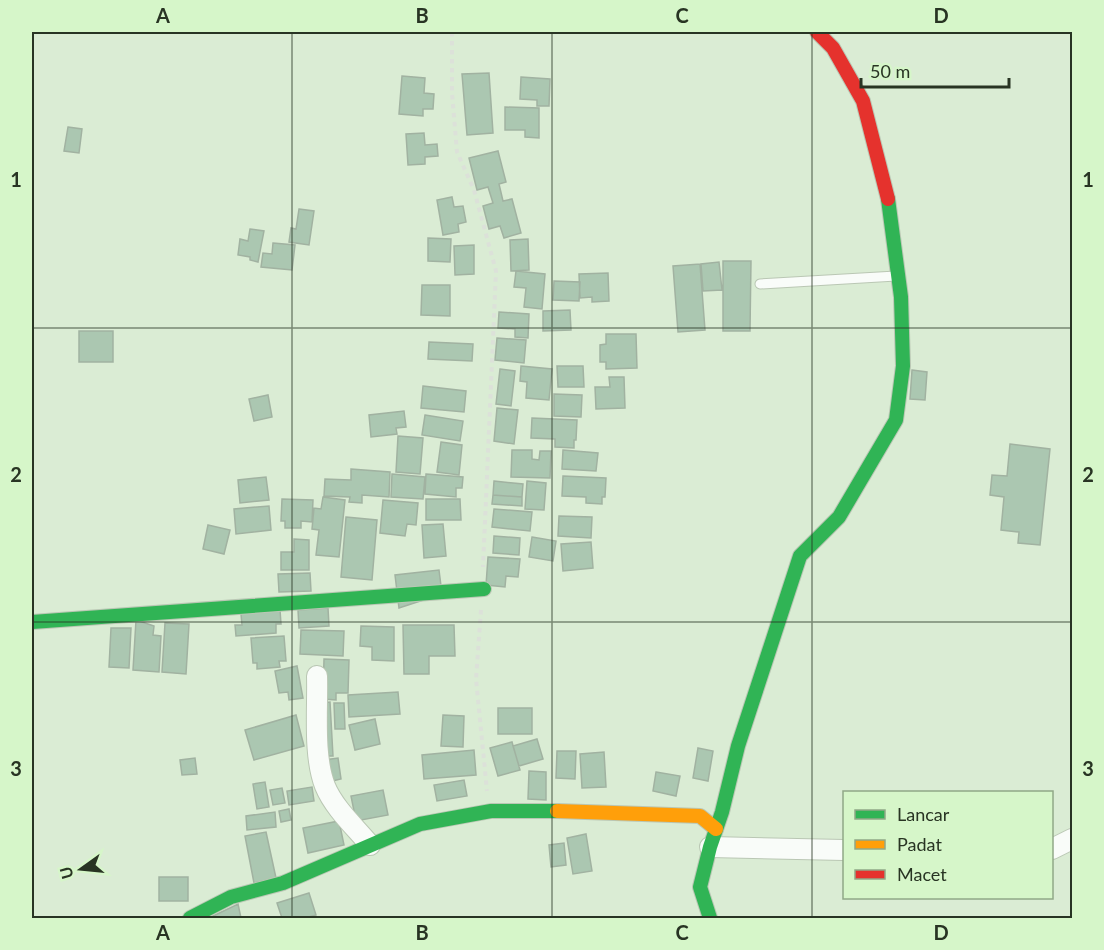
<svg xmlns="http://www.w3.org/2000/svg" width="1104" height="950" viewBox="0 0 1104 950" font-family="Lato,sans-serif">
<rect width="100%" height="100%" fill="#daecd4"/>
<path fill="#abc7b1" stroke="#a1b2a1" stroke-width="1.5" d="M489,73L493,133L467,135L462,74Z
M402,76L425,78L424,93L434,94L433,109H423V116L399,114Z
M521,77L550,79L549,106H537V100L520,99Z
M505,107L539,108V138L525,137V130H505Z
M68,127L82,129L79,153L64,151Z
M424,133L425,145L437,144L438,156L425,157V164L408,165L406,134Z
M498,151L506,182L499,184L503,201L512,199L521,233L504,238L500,226L489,229L483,206L493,203L488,187L477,190L469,158Z
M452,197L454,207L463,206L466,222L458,224L459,232L443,235L437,200Z
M299,209L314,211L309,245L289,242L291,228L296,229Z
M250,229L264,231L258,262L250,260V257L238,255L240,239L248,241Z
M428,238L451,239L450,262L428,261Z
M528,239L529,270L511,271L510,240Z
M273,243L295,245L292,270L261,267L263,253L272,254Z
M474,245V274L455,275L454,246Z
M723,261H751L750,331H723Z
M719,262L722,290L703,291L701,264Z
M700,264L705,330L678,332L673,266Z
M516,271L545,274L542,309L524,307L526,288L514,287Z
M608,273L609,301L592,302V297L580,298L579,274Z
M554,281L580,282L579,301L553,300Z
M422,285H450V316L421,315Z
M570,310L571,330L543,331V311Z
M499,312L529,314L528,338L515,337V329L498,328Z
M79,331H113V362H79Z
M606,334H636L637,368L606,369V362H600V345L606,344Z
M497,338L526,340L524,363L495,360Z
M429,342L473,344L472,361L428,359Z
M521,366L552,369L549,400L526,398L527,382L520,381Z
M557,366H583L584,387H558Z
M500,369L515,371L511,406L496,404Z
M912,370L927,372L925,400L910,399Z
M609,377H624L625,408L596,409L595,387H610Z
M423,386L466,391L464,412L421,408Z
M554,394L582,395L581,417L554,416Z
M268,395L272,417L254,421L249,399Z
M497,408L518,410L514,444L494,441Z
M404,411L406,427L396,428L397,434L371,437L369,415Z
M425,415L463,421L460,441L422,435Z
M532,418L577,420L576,440H574V448L555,447V439L531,438Z
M398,436L423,438L420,474L396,472Z
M441,442L462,445L459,475L437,472Z
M1010,444L1050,449L1040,545L1018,543L1019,532L1001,530L1004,497L990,495L992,475L1007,476Z
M512,450H532V459L539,460L540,451H551L550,478L511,477Z
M563,450L598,453L596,471L562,469Z
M351,469L390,472L389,497L362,495V503L349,502L350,497L324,496L325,479L351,480Z
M392,474L425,477L423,499L391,497Z
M426,474L463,477L462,488H456V497L425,494Z
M563,476L606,478L605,497H602V504L586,503V497L562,496Z
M266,477L269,500L240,503L238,480Z
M494,481L523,484L522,497L493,495Z
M527,481L546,483L544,510L525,509Z
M493,495L522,497V506L492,504Z
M323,497L345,500L339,557L316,555L319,530L312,529L314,508L321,509Z
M282,499L313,500L312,522L301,521V528H285V521H281Z
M426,499H460L461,520H426Z
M383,500L418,503L416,525L407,524L405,536L380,533Z
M269,506L271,530L236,534L234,509Z
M494,509L532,512L530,531L492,527Z
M559,516L592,517L591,538L558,536Z
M346,517L377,520L372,580L341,577Z
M443,524L446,556L424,558L422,525Z
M208,525L230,530L224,554L203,549Z
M494,536L520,538L519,555L493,553Z
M532,537L556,541L553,561L529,557Z
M294,539L309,540V570H281V552H294Z
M591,542L593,568L563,571L561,544Z
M488,557L520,559L518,577L506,576L505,587L486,585Z
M439,570L442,594L399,608L395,575Z
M310,573L311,591L279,592L278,574Z
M240,603L280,610L281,624H276V633L236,636L235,625H242Z
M328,608L329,626L299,628L298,610Z
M136,620L154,626L153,635L161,636L159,672L133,670Z
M165,623L189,624L186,674L162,672Z
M403,625H454L455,656H429V674H404Z
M361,626L394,627V661L372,660V647L360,646Z
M111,628H131L129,668L109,667Z
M301,630L344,631L343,656L300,654Z
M284,636L286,661H279L280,667L257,669V663H253L251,638Z
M324,659L349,660L348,693H336V700L323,699Z
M297,666L303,698L289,700L288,692L279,693L275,671Z
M398,692L400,714L349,717L348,695Z
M330,702L333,756H324L320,703Z
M334,703H344L345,729H335Z
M498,708H532V734H498Z
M296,715L304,746L254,760L245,730Z
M443,715L464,716L463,747L441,746Z
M375,719L380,744L355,750L349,725Z
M537,739L543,759L519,766L513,746Z
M512,742L520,770L498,776L490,748Z
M698,748L713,751L708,781L693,778Z
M474,750L476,775L424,779L422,755Z
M557,751H576L575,779L556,778Z
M604,752L606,787L582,788L580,754Z
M195,758L197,774L182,775L180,760Z
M338,758L341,779L328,782L324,760Z
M529,771L546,772V800L528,799Z
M656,772L680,776L676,796L653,791Z
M464,780L467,796L437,801L434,785Z
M265,782L269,807L257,809L253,784Z
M312,787L314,801L289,805L287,791Z
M282,788L285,803L273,805L270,790Z
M383,790L388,815L356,821L351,796Z
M289,809L291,820L281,822L279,811Z
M275,812L276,827L247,830L246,816Z
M339,821L344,845L308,853L303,828Z
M266,832L276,878L254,883L245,836Z
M586,834L592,871L573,874L567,838Z
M564,843L566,865L551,867L549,845Z
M159,877H188V901H159Z
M309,893L316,915L305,918H282L277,903Z
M238,904L241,918H209Z"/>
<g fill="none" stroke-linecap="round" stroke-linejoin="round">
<defs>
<path id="lane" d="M760,284L896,276"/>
<path id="street" d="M317,676C318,709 313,755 325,786C334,808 355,827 370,845
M710,847L844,850
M1052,849L1072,839"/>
<path id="fast" d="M32,622L484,589
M190,918L231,897L283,883L420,824L491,811H557
M710,918L700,887L710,847L722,812L738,746L800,556L839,517L896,420L903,366L901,297L888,199"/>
<path id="slow" d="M557,811L700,816L716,829"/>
<path id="jam" d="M817,32L833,48L863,101L888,199"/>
</defs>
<use href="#lane" stroke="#bac7b4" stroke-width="11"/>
<use href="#street" stroke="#bac7b4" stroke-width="22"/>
<use href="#fast" stroke="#bac7b4" stroke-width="16"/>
<use href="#slow" stroke="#bac7b4" stroke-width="16"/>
<use href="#jam" stroke="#bac7b4" stroke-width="16"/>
<path stroke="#dce1d9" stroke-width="4" stroke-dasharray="4.5 4.5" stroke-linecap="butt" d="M452,32V93L457,152L474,190L496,271L483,567
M481,610L476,679L487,791"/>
<use href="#lane" stroke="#f9fcf9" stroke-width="9"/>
<use href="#street" stroke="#f9fcf9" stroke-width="20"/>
<use href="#fast" stroke="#30b455" stroke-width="14"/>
<use href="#slow" stroke="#ff9f0a" stroke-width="14"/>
<use href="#jam" stroke="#e5322d" stroke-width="14"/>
</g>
<path fill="none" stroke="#283423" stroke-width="1.5" stroke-opacity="0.55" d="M292,32V918M552,32V918M812,32V918M32,328H1072M32,622H1072"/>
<rect width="1104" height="950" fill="none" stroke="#d6f6c9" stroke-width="66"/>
<rect x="843" y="791" width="210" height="108" fill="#d6f6c9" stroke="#90a887" stroke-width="1.5"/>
<rect x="855" y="810" width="30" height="9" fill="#30b455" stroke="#90a887" stroke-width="1.5"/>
<text x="897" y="821" font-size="18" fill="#283423">Lancar</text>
<rect x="855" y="840" width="30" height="9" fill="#ff9f0a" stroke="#90a887" stroke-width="1.5"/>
<text x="897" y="851" font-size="18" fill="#283423">Padat</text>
<rect x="855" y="870" width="30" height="9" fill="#e5322d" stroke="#90a887" stroke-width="1.5"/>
<text x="897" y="881" font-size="18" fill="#283423">Macet</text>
<g transform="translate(81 869) rotate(255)" stroke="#d6f6c9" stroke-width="4.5" paint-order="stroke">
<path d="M0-4.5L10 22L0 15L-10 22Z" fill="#283423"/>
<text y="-9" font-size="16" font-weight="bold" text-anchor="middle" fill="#283423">U</text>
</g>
<path d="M861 78v9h148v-9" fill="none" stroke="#283423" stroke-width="3"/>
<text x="870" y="78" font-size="18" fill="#283423" stroke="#d6f6c9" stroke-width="4.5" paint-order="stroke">50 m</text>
<rect x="33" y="33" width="1038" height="884" fill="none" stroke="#283423" stroke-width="2"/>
<g font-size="20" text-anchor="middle" font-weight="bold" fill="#283423">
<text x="163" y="23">A</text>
<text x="422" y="23">B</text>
<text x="682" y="23">C</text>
<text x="941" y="23">D</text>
<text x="16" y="187">1</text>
<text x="1088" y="187">1</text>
<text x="16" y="482">2</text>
<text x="1088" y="482">2</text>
<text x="16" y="776">3</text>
<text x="1088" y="776">3</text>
<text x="163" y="940">A</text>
<text x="422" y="940">B</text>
<text x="682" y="940">C</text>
<text x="941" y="940">D</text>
</g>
</svg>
